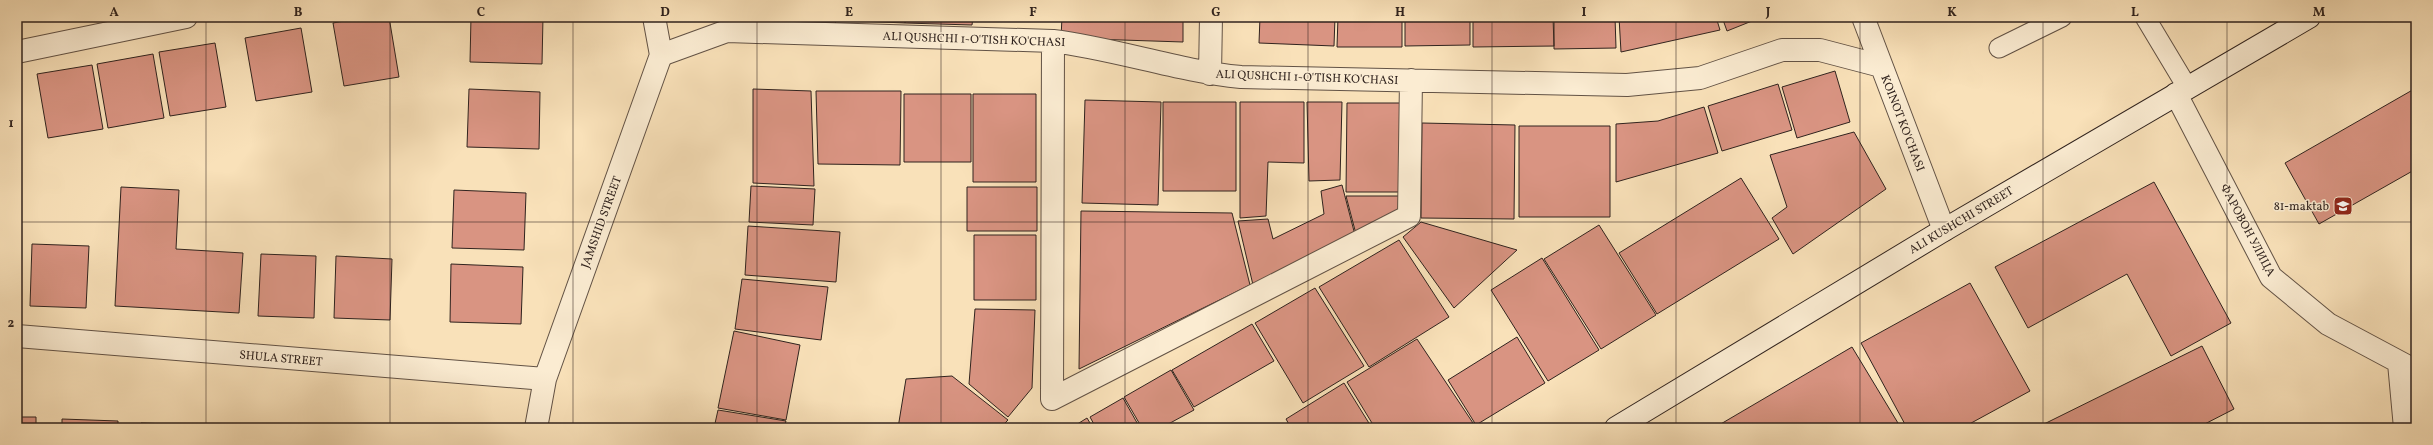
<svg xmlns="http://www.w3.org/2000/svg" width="2433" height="445" viewBox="0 0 2433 445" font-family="Vollkorn,serif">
<rect width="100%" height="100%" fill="#f9e1b9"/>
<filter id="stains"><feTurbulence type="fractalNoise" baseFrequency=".005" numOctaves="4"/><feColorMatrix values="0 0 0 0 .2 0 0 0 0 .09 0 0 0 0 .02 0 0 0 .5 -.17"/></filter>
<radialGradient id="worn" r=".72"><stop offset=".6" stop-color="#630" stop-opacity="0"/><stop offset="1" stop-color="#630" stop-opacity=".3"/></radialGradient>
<path fill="#d99482" stroke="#30231e" d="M366,17H389L399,77L344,86L333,23Z
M471,17H543L542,64L470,62Z
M758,17H836L835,28L758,26Z
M836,17H905V23L835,20Z
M905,17H973L972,25L905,23Z
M1062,17H1183V42L1061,38Z
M1260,17H1335L1334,46L1259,43Z
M1338,17H1402V47H1337Z
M1405,17H1470V45L1405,46Z
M1473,17H1553L1554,46L1473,47Z
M1554,17H1615L1616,48L1554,49Z
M1619,17H1716L1720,30L1621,52Z
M1722,17H1762L1727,31Z
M301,28L312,92L256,101L245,38Z
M215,43L226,107L170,116L159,52Z
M153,54L164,118L108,128L97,64Z
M92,65L103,129L48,138L37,74Z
M1835,71L1850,122L1797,138L1782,87Z
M1778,84L1792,130L1722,151L1708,106Z
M2416,88V169L2319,224L2285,163Z
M469,89L540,92L539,149L467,147Z
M753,89L811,91L814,186L753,183Z
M816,91H901L900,165L818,164Z
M904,94H971V162H904Z
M973,94H1036V182H973Z
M1085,100L1161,102L1158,205L1082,203Z
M1163,102H1236V191H1163Z
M1240,102H1304V163L1268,162L1266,216L1240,218Z
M1307,102H1342L1340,180L1309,181Z
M1347,103H1400L1399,192H1346Z
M1704,107L1718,153L1616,182V124L1658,121Z
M1422,123L1515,125L1514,219L1421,218Z
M1519,126H1610V217H1519Z
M1854,132L1886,189L1793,254L1772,218L1787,207L1770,155Z
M1741,178L1779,239L1657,314L1619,253Z
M2154,182L2231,323L2171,356L2127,274L2028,328L1995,267Z
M1342,185L1355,235L1253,285L1238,221L1268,219L1273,239L1324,214L1321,191Z
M751,186L815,189L813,225L749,222Z
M121,187L179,190L176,249L243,253L239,313L115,306Z
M967,187H1037V231H967Z
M454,190L526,193L524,250L452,248Z
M1346,196H1399V212L1356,234Z
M1081,211L1232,213L1250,285L1079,369Z
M1421,222L1517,250L1454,308L1403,237Z
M1599,225L1656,315L1601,349L1544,259Z
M748,226L840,232L836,282L745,275Z
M974,235H1036V300H974Z
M1399,240L1449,317L1369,367L1319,287Z
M32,244L89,246L86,308L30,306Z
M261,254L316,256L314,318L258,316Z
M336,256L392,259L390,320L334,318Z
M1542,258L1599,350L1548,381L1491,290Z
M451,264L523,267L521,324L450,322Z
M742,279L828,287L821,340L735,329Z
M1970,283L2030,391L1962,428H1907L1861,343Z
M1315,288L1364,366L1303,403L1255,323Z
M975,309L1035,310L1032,388L1008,417L969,384Z
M1252,324L1274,361L1194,407L1172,370Z
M734,331L800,345L786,420L718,408Z
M1517,337L1545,383L1476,425L1448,380Z
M1417,339L1475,426L1472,428H1375L1347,382Z
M2202,346L2234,409L2197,428H2041L2040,426Z
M1852,347L1901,428H1720L1719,425Z
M1171,370L1194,410L1161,428H1142L1124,397Z
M952,376L1008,420L1000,428H898L906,379Z
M1344,383L1372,428H1291L1286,419Z
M1123,398L1140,428H1096L1090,417Z
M718,410L786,421L784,428H714Z
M17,417H36V428H17Z
M1087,418L1093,428H1071Z
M62,419L118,421V428H62Z
M141,423L198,425V428H141Z"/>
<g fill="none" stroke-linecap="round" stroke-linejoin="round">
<defs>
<path id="service" d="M2145,17L2187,87
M1999,48L2062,17"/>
<path id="minor" d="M1863,17L1944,230
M1053,41L1052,399L1409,216L1411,80
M17,52L186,17
M661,55L727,31L1053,41C1117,49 1178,71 1241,77L1627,85L1700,78L1782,50H1820L1881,66
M1210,74L1211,17
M2176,94L2271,277L2328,324L2416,371
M2399,363L2405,428"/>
<path id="tertiary" d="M17,336L545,379
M536,428L545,379L661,55L654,17"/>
<path id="secondary" d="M1616,428L1944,230L2309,17"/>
</defs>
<use href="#service" stroke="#625245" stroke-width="21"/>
<use href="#minor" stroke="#625245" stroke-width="24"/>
<use href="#tertiary" stroke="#625245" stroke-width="24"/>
<use href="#secondary" stroke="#30231e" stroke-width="24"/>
<use href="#service" stroke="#fbecd2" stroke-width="19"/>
<use href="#minor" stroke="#fbecd2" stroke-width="22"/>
<use href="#tertiary" stroke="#fbecd2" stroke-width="22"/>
<use href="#secondary" stroke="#fbecd2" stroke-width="22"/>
</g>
<path fill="none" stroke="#30231e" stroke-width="1" stroke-opacity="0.55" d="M206,17V428M390,17V428M573,17V428M757,17V428M941,17V428M1125,17V428M1308,17V428M1492,17V428M1676,17V428M1860,17V428M2043,17V428M2227,17V428M17,222H2416"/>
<defs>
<symbol id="school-square" viewBox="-11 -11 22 22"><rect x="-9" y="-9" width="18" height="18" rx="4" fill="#8f2418" stroke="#fbecd2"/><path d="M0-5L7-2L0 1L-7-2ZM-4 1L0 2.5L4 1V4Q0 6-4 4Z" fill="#fff"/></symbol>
</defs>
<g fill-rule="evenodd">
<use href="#school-square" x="2332" y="195" width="22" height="22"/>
</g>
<g text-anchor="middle" stroke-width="3" stroke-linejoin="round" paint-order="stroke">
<g font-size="12" fill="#30231e" stroke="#fbecd2">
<text transform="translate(974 39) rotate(2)" y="4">ALI QUSHCHI 1-O'TISH KO'CHASI</text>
<text transform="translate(1307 77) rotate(2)" y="4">ALI QUSHCHI 1-O'TISH KO'CHASI</text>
<text transform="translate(1903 123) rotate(69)" y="4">KOINOT KO'CHASI</text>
<text transform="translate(1961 220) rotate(-31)" y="4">ALI KUSHCHI STREET</text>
<text transform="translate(601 222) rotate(-70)" y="4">JAMSHID STREET</text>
<text transform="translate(2248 230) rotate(62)" y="4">ФАРОВОН УЛИЦА</text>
<text transform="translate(281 358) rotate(5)" y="4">SHULA STREET</text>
</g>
<g font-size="12" fill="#30231e" stroke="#fbecd2" text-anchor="end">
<text x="2329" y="210">81-maktab</text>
</g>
</g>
<rect width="2433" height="445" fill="none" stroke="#f9e1b9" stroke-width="44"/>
<rect x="22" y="22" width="2389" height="401" fill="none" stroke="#30231e" stroke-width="1.5"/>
<g font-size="13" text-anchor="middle" font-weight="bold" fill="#30231e">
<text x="114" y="16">A</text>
<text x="298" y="16">B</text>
<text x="481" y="16">C</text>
<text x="665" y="16">D</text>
<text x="849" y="16">E</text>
<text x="1033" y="16">F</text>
<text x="1216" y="16">G</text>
<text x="1400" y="16">H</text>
<text x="1584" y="16">I</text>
<text x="1768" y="16">J</text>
<text x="1952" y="16">K</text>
<text x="2135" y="16">L</text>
<text x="2319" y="16">M</text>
<text x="11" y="127">1</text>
<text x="11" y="327">2</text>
</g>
<rect width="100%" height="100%" filter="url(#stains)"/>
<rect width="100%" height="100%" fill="url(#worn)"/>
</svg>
